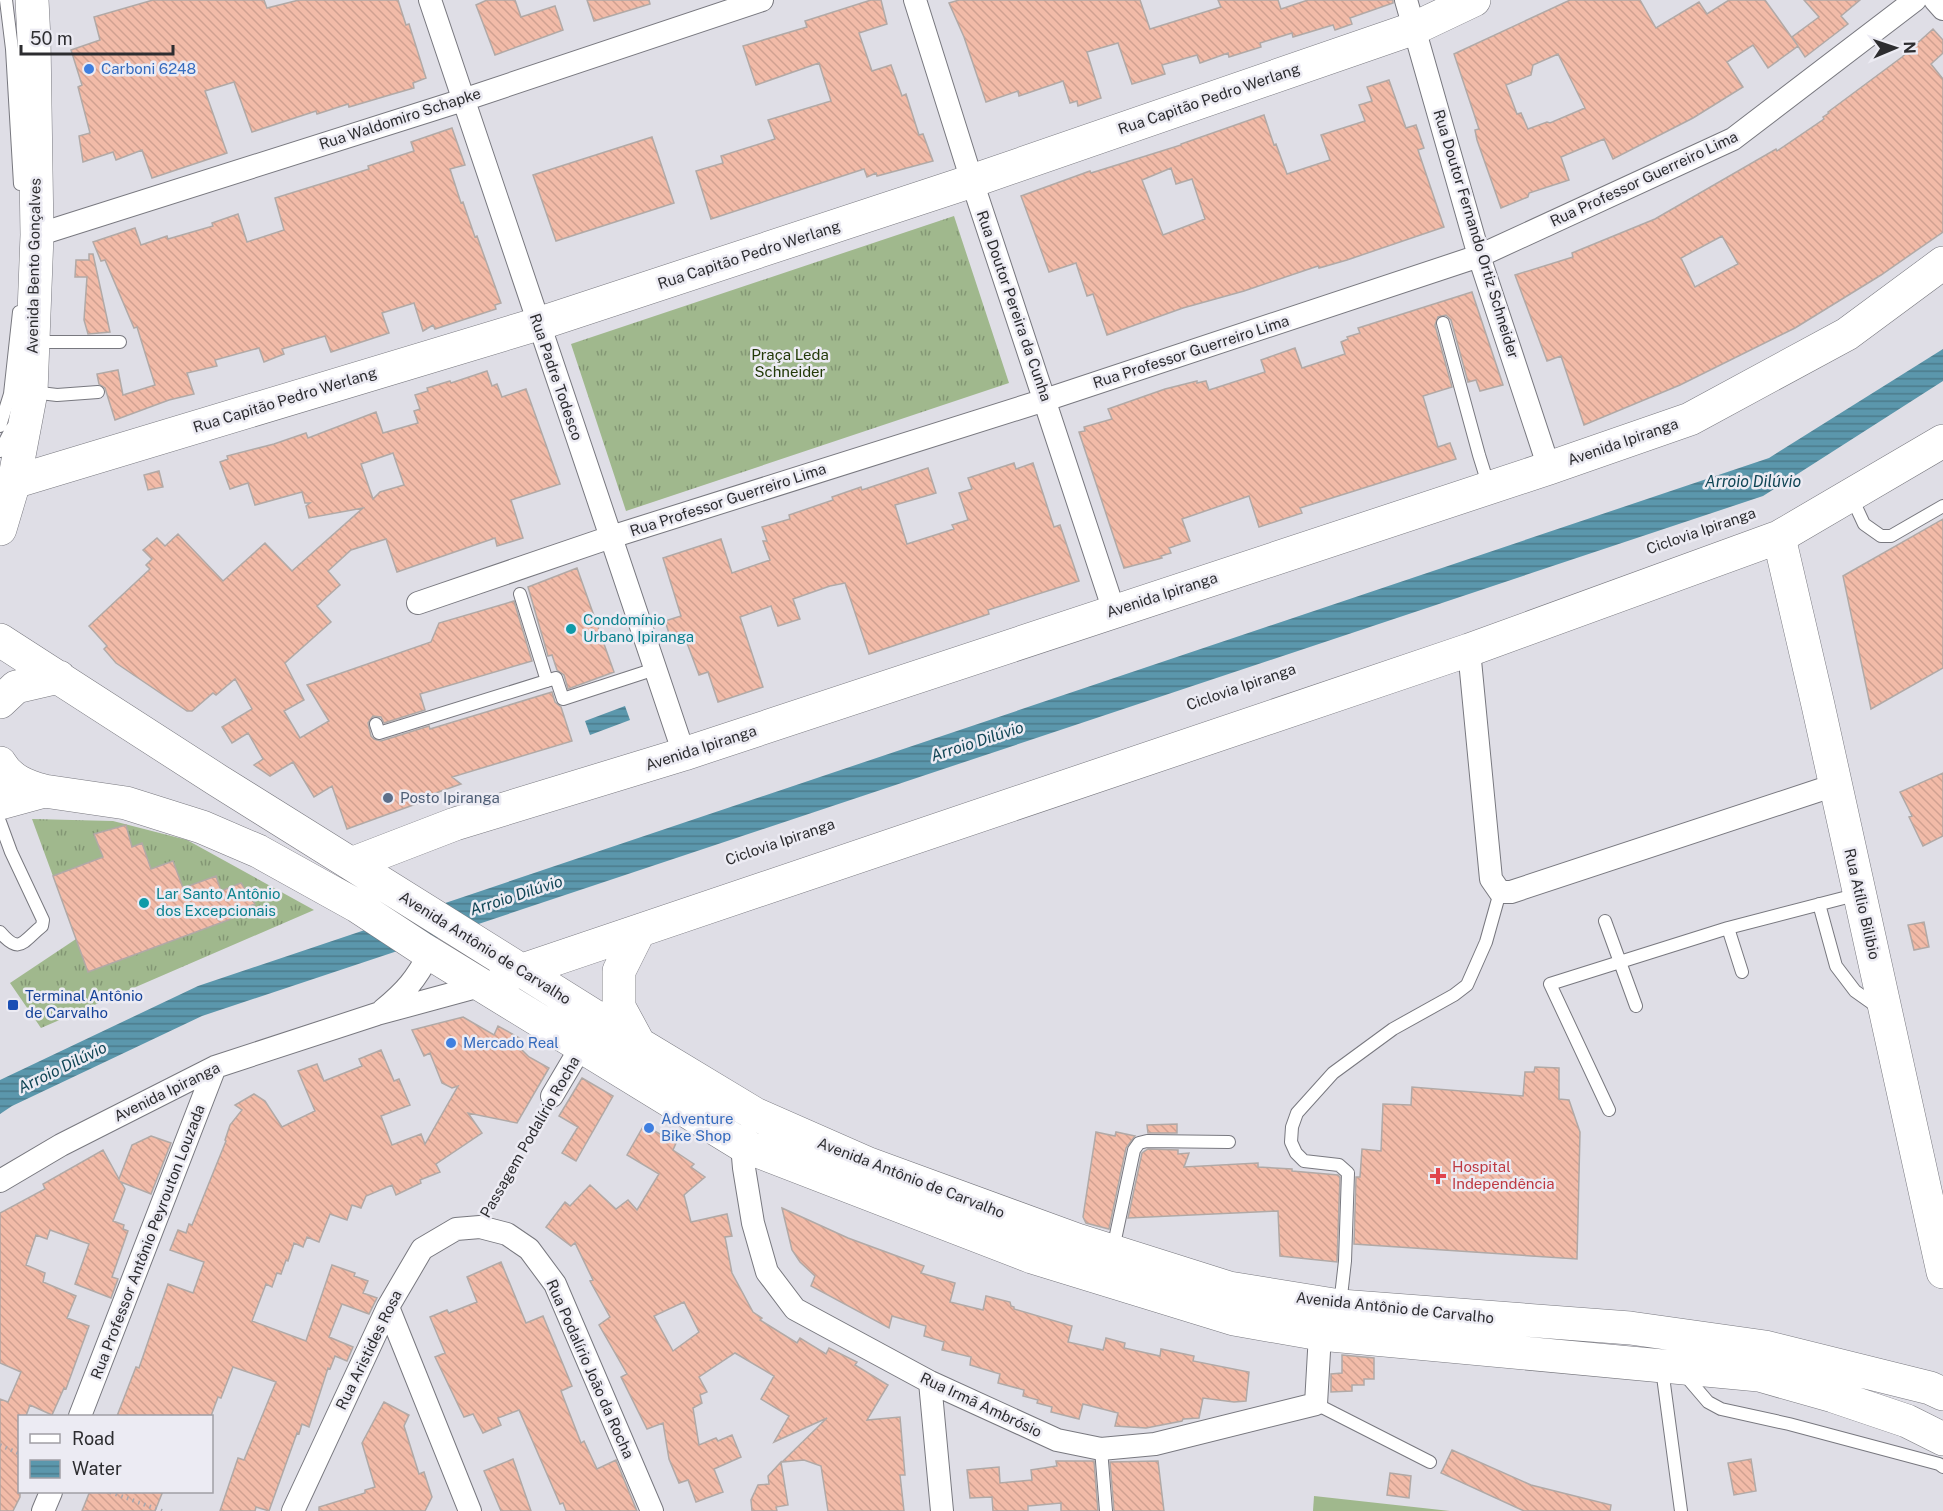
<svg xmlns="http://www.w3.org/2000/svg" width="1943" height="1511" viewBox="0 0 1943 1511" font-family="'Public Sans',sans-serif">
<defs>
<pattern id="grass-tufts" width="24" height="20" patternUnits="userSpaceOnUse" patternTransform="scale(1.5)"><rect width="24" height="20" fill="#a0b88d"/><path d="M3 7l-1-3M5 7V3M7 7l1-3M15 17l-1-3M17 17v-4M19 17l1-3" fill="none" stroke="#839674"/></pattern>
<pattern id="water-rules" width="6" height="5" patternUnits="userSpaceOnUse" patternTransform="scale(1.5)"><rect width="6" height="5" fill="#5b97ac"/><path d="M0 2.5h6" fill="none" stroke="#4c7c8c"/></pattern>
<pattern id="building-back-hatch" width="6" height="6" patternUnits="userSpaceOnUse" patternTransform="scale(1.5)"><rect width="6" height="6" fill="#f2bba8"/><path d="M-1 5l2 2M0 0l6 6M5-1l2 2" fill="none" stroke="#d0a191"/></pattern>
</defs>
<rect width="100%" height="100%" fill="#dfdee6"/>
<path fill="url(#grass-tufts)" d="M954,216L1009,383L626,511L571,344Z
M32,819L113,821L187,840L314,910L41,1028L10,983L76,939Z"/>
<path fill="#a0b88d" d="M1314,1496L1450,1511H1313Z"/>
<path fill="url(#water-rules)" d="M1943,349V381L1763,496L202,1016L12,1106L0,1114V1080L198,986L1769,458Z
M625,706L630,720L590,735L585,721Z"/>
<path fill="url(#building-back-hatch)" stroke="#b1a9a6" stroke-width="1.5" fill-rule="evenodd" d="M153,0H264L267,8L299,0H398L406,25L409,24L426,78L413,83L414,88L393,94L349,107L348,104L317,114L316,111L252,132L234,82L205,91L227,153L152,178L142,150L116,160L113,152L83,162L79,136L90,133L78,87L82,85L71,50L100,40L94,17Z
M487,0H515L521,17L555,6L563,30L495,55L476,5Z
M587,0H649L650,4L594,21Z
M871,0H881L887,24L859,33L872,71L891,65L902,96L906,94L919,135L923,134L933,161L877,176L876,173L867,177L864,169L711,219L696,171L723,163L721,156L775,139L768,120L831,101L819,63L756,85L743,46L807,27L805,21Z
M959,0H1140L1150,29L1221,7L1218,0H1278L1281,9L1308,0H1393V3L1350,18L1352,24L1335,30L1333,25L1293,37L1292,33L1260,43L1261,47L1229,57L1228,53L1200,63L1197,55L1162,65L1165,74L1132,84L1118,43L1087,52L1101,98L1078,106L1077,101L1070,103L1063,81L1019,96L1018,91L986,102L964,37L949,3Z
M1570,0H1640L1656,28L1699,2L1707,14L1729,0H1765L1798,46L1768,68L1753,45L1727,62L1743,87L1693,118L1613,159L1604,139L1561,157L1569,180L1529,193L1528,197L1501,208L1477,140L1475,130L1479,129L1454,54ZM1558,54L1585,108L1550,123L1547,122L1528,129L1521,113L1517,114L1506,85L1531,75L1533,65Z
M1804,0H1860L1841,16L1848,24L1805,57L1792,37L1819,17Z
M1933,29L1943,40V53L1931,64L1943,79V232L1881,275L1795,328L1680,385L1584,425L1561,356L1547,361L1515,275L1573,257L1572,253L1655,219L1776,149L1777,151L1824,119L1823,117L1829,113L1828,112L1902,57ZM1722,236L1738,264L1695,287L1681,258Z
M1389,80L1406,128L1416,125L1424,148L1418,150L1444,227L1347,260L1319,268L1318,266L1244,291L1183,308L1107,335L1093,294L1087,296L1076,263L1049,272L1021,196L1090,171L1091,173L1181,145V144L1264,115L1274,145L1276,144L1287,174L1330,160L1321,135L1365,121L1359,105L1372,101L1367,87ZM1171,168L1176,184L1192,179L1205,219L1163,235L1142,180Z
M452,128L465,165L450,169L461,203L463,202L475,237L477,236L501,303L495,305L496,309L435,329L433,325L423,331L414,303L382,313L389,333L331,352L325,336L282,349L284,354L264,362L259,348L215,360L217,366L187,373L194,394L169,400L115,420L105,388L99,384L97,374L118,370L123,395L155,385L137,327L134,328L105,260L101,261L93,242L135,228L141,245L167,236L168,239L213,226L212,223L238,214L247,242L284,230L275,198L369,169L368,166L414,151L411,142Z
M652,137L674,203L556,241L533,175Z
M89,254H93L110,332L88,334L84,320L87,277H75L76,260H89Z
M1472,292L1503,385L1480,391L1476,380L1468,382L1451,320L1446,315L1438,317L1435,325L1452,387L1423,396L1438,447L1450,443L1456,459L1300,508L1302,513L1259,527L1249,496L1182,519L1190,541L1169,548L1171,553L1161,556L1162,558L1124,568L1079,432L1085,431L1084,427L1112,419L1108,409L1165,389L1197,381V383L1206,381L1209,390L1265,372L1261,360L1295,348L1302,368L1345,354L1341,342L1348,339L1347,337L1360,333L1358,328Z
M487,371L492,386L497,384L502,397L526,389L560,484L511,500L523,538L497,546L495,538L397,572L386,539L351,550L328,571L340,585L317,606L331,622L285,663L304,700L284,711L300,738L329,721L307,685L431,642L439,623L514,601L532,661L420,694L425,710L384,723L381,717L373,716L368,723L371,736L374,739L381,741L429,726L430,729L552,692L555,702L561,707L572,741L452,777L461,784L430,795L432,800L416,804L347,829L332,786L314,797L293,762L270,776L254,765L263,759L248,733L232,743L222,727L252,709L235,679L216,695L213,693L192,711H187L116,663L104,649L107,646L89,626L150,569L146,565L152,559L143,550L157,538L165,546L178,534L223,581L265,543L292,571L363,508L309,518L306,506L310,503H305L302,492L255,505L248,483L230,489L220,462L228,459L227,456L274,444L306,433L308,438L376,412L383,433L418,423L414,411L420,409L415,395L428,391L427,388L450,381L451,383ZM393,453L404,485L380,492L373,499L361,464Z
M1014,463L1016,469L1033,463L1054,527L1060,525L1079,581L988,610L989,614L869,654L845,583L830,586L793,599L800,619L778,626L771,606L740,617L763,687L718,702L708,672L699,675L684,635L671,639L665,621L681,616L663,558L721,539L732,573L770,560L763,541H767L762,527L790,519L789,515L833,500L832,497L861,487L862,490L928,468L936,493L895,505L907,544L954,529L952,525L968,520L959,493L972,489L968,478Z
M159,471L163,487L148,490L144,475Z
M1943,519V668L1871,709L1843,576Z
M577,568L614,672L568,689L564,675L557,670L552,655L548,656L528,587Z
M1943,773V836L1923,846L1909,817L1912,816L1900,792Z
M126,825L132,847L142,843L151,869L173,861L183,888L216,876L221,891L241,883L255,904L230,914L231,919L88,972L53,876L103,857L94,834Z
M1924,922L1929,947L1914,950L1908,925Z
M463,1017L494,1035L498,1026L523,1040L519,1047L529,1057L549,1068L517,1123L468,1113L482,1133L436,1164L440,1172L420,1180L421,1183L396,1195L392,1185L366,1196L361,1208L352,1205L347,1220L330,1214L319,1242L307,1237L303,1247L294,1243L288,1261L286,1260L281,1274L277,1273L272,1287L266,1284L252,1321L306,1341L332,1265L355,1273L354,1276L368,1281L363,1293L377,1298L369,1314L342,1304L329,1337L353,1347L347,1361L335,1356L330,1369L328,1368L309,1427L302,1424L299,1434L297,1433L269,1511L256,1507L255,1511H220L238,1458L244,1460L276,1382L233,1367L221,1398L218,1397L211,1416H117L136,1367L139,1368L168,1284L193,1293L204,1262L170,1250L178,1230L186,1233L189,1224L192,1225L226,1141L225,1140L230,1125L242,1110L235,1105L254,1094L265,1101L282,1127L315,1111L298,1071L317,1064L324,1081L362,1066L359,1059L381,1050L394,1081L399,1079L410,1105L381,1116L392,1145L421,1134L425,1144L458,1086L452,1088L442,1083L430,1053L424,1056L412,1030Z
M1535,1067L1559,1068V1099L1569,1100L1580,1132L1577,1259L1354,1244L1356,1177H1360L1362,1149L1381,1151L1383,1104L1411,1105L1412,1087L1523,1096L1525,1072H1534Z
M582,1078L613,1096L576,1161L562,1153L578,1127L559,1116Z
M1177,1124V1133H1148L1147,1125Z
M644,1125L676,1143L673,1150L694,1164L691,1167L705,1177L684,1195L691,1222L727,1214L732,1236L725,1237L732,1273L753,1312L762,1318L760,1320L797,1343L800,1338L826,1354L829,1348L857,1362L855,1365L888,1385L867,1420L900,1417L905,1475H900L904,1511H828L821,1466L804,1460L782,1462L827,1418L774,1442L789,1416L761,1399L774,1376L735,1353L699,1377L707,1392L700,1395L702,1403L693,1408L699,1445L716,1438L718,1441L732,1435L741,1457L714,1469L723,1492L696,1502L688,1480L679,1483L669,1459L663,1423L647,1429L621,1377L627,1374L599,1325L610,1317L590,1281L593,1280L575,1243L571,1246L546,1227L565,1202L570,1206L590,1185L616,1209L628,1200L637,1210L659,1174L627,1155ZM684,1302L699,1332L673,1351L654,1316Z
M1096,1132L1115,1136L1116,1132L1135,1136L1126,1148L1109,1229L1086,1223L1083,1217Z
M151,1136L171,1143L151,1194L121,1182L125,1189L113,1221L124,1225L123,1229L128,1231L112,1277L118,1279L111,1298L75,1284L89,1244L50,1230L47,1239L36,1235L26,1265L45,1273L43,1282L76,1296L67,1318L89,1326L66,1389L64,1388L52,1415L30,1405L26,1416H20V1497L13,1511H0V1399L8,1402L21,1372L0,1363V1213L45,1189L43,1184L103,1150L119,1179L132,1145Z
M1148,1149L1178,1150V1154L1189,1153L1184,1167L1258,1163V1167L1292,1169V1171L1338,1175L1340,1177L1337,1262L1280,1256L1278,1211L1128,1218L1142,1153Z
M782,1208L848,1238L924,1266L921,1273L955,1283L950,1302L983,1310L986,1296L1010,1302L1011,1306L1014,1307V1309L1072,1326L1068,1342L1103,1350L1106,1338L1125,1343L1124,1348L1160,1356L1161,1349L1194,1356L1193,1361L1249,1372L1246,1401L1234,1402L1203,1398L1199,1418L1183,1419L1182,1421L1146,1428L1115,1426L1118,1413L1083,1404L1079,1419L1051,1412L1052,1407L1037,1403L1038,1400L1023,1396L1024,1390L998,1383L1000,1374L970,1365L971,1357L942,1350L944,1342L924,1336L926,1326L892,1316L889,1328L811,1286L815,1276L800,1262L792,1250Z
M501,1262L526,1323L543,1316L572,1386L561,1391L581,1443L584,1441L597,1469L616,1460L637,1511H566L563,1503L560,1504L519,1410L498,1418L501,1425L483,1433L473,1414L464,1417L435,1357L445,1353L430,1317L447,1310L449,1313L477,1302L467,1277Z
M1342,1355L1374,1358V1379H1364V1385H1352V1391L1331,1392V1374L1342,1373Z
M384,1402L409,1415L404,1426L419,1474L424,1472L432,1497L425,1511H319V1507L365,1493V1490L375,1487L362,1443Z
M1452,1450L1531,1485L1611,1505L1610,1511H1524L1441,1473Z
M513,1459L531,1511H501L484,1471Z
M1751,1459L1756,1491L1734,1495L1728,1463Z
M1056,1461H1094L1098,1511H1061V1503L1028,1506V1511H993L992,1497L970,1498L967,1470L999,1467L1000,1483L1032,1480L1031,1470L1057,1466Z
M1158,1461L1164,1511H1114L1110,1462Z
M781,1462L788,1505L776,1507L777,1511H752L751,1500L758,1485L769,1484L768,1476Z
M1390,1473L1411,1476L1409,1498L1387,1495Z
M90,1491H163L155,1511H82Z"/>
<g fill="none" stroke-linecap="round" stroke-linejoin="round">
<defs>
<path id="lane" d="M6,0L12,49L20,184
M1443,323L1479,455L1489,487
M35,342H120
M32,392L57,395L98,392
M0,426L10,394L19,312
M0,451L12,428
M1851,496L1864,524L1881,536H1891L1943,506
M520,594L547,681
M376,724L379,733L556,678L563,699L655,669
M0,822L11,852L43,920L42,926C22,942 20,955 0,932
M1819,904L1836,966L1855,991L1879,1008
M1605,921L1636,1006
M1728,928L1742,972
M1609,1110L1550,984L1728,928L1859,894
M1113,1249L1134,1150L1139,1143L1147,1141L1229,1142
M1340,1305L1345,1261L1348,1173L1339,1165L1304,1161L1296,1153L1291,1142L1292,1127L1297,1113L1333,1073L1393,1029L1454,995L1467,985L1486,942L1500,892
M1662,1369L1681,1511
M1684,1374L1708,1402L1721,1409L1789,1424L1939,1464L1943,1467
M1316,1404L1430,1462
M1101,1449L1106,1511"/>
<path id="street" d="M430,0L684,754
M915,0L972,181L1114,611
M1406,0L1479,256L1549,468
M1935,0L1943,9
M37,235L463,100L762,0
M418,603L611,537L1045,400L1479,256L1733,139L1915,0
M1469,650L1491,879L1500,892H1511L1835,785
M383,1010C407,990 415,980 430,953
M552,1096L581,1047
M746,1135L742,1145L744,1168L753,1223L767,1272L795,1309L930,1382L1057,1440L1101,1449L1155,1444L1316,1404L1320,1334
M0,1181L61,1145L215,1067L377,1014L484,985
M388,1307L470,1511
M930,1382L942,1511
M80,1416L215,1067
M43,1511L51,1492
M293,1511L388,1307L422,1249L456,1229L480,1227L507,1234L529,1249L555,1284L652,1511"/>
<path id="secondary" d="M14,482L538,324L972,181L1415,28L1474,0
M1779,537L1818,705L1943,1272
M0,640L217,780L639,1044L755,1114L869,1164L1077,1240L1229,1288L1340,1306L1630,1328L1765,1347L1930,1388L1943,1394
M0,702L16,687L59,677
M0,763C10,780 26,786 44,791
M0,803L44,791L126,803L202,827L258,851L357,906L421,948L742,1145L1032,1257L1234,1319L1320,1334L1759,1375L1833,1396L1907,1421L1943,1439
M351,864L455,824L684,754L1549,468L1690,419L1847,334L1943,263
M505,976L1469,650L1779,537L1943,441
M639,1044L619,1007V971L639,931"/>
<path id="primary" d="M0,529L14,482L31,392L37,235L34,40L32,0"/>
</defs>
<use href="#lane" stroke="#78787f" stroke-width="14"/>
<use href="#street" stroke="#78787f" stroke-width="24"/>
<use href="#secondary" stroke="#78787f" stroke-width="34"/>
<use href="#primary" stroke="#78787f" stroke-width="34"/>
<path stroke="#a8a7ae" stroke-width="4" stroke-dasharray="1.5 4.5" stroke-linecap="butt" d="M490,1208L543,1113
M0,1445L20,1454
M110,1492L162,1511"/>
<use href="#lane" stroke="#fff" stroke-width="12"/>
<use href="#street" stroke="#fff" stroke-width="22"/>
<use href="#secondary" stroke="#fff" stroke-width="33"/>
<use href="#primary" stroke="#fff" stroke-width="33"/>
</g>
<g fill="#3f7fe0" stroke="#ecebf3" stroke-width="2">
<circle cx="89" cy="69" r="6"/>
<circle cx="451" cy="1043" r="6"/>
<circle cx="649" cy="1128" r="6"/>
</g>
<g fill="#0f9aa8" stroke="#ecebf3" stroke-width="2">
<circle cx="571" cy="629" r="6"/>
<circle cx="144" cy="903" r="6"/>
</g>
<circle fill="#5c6f8a" stroke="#ecebf3" stroke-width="2" cx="388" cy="798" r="6"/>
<rect fill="#1a4fb4" stroke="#ecebf3" stroke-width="2" x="7" y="999" width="12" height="12" rx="3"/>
<path fill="#e0444e" stroke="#ecebf3" stroke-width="2" d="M1435 1167h6v6h6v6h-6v6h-6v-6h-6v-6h6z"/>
<g text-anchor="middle" stroke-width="5" stroke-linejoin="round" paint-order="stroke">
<g font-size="15" fill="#366cbe" stroke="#ecebf3" text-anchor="start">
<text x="101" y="74">Carboni 6248</text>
<text x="463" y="1048">Mercado Real</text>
<text x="661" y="1124">Adventure<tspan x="661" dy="17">Bike Shop</tspan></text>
</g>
<g font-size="15" fill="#2d2d30" stroke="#ecebf3">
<text transform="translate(1209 99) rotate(-19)" y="5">Rua Capitão Pedro Werlang</text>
<text transform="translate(400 119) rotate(-18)" y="5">Rua Waldomiro Schapke</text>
<text transform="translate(1644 179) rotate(-25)" y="5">Rua Professor Guerreiro Lima</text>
<text transform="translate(1476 234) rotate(73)" y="5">Rua Doutor Fernando Ortiz Schneider</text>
<text transform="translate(749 255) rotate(-18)" y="5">Rua Capitão Pedro Werlang</text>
<text transform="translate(34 266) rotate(-89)" y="5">Avenida Bento Gonçalves</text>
<text transform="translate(1014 306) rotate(71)" y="5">Rua Doutor Pereira da Cunha</text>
<text transform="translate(1191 352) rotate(-18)" y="5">Rua Professor Guerreiro Lima</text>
<text transform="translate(556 377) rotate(71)" y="5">Rua Padre Todesco</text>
<text transform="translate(285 400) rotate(-17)" y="5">Rua Capitão Pedro Werlang</text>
<text transform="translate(1623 442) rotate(-19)" y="5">Avenida Ipiranga</text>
<text transform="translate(728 500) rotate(-18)" y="5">Rua Professor Guerreiro Lima</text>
<text transform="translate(1701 531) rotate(-19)" y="5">Ciclovia Ipiranga</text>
<text transform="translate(1162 595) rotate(-18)" y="5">Avenida Ipiranga</text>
<text transform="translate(1241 687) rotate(-19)" y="5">Ciclovia Ipiranga</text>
<text transform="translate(701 748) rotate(-18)" y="5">Avenida Ipiranga</text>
<text transform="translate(780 842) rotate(-19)" y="5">Ciclovia Ipiranga</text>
<text transform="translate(1862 904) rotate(77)" y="5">Rua Atílio Bilibio</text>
<text transform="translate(485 948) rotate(32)" y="5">Avenida Antônio de Carvalho</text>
<text transform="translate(167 1092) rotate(-26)" y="5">Avenida Ipiranga</text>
<text transform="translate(530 1137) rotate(-60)" y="5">Passagem Podalírio Rocha</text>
<text transform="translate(911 1178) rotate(21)" y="5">Avenida Antônio de Carvalho</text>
<text transform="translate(148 1242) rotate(-69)" y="5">Rua Professor Antônio Peyrouton Louzada</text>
<text transform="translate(1395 1308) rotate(6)" y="5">Avenida Antônio de Carvalho</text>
<text transform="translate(369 1350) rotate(-64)" y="5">Rua Aristides Rosa</text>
<text transform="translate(590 1369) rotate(66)" y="5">Rua Podalírio João da Rocha</text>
<text transform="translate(981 1405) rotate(25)" y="5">Rua Irmã Ambrósio</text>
</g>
<g font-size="15" fill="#223907" stroke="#ecebf3">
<text x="790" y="360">Praça Leda<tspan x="790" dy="17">Schneider</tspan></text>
</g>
<g font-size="15" fill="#0d838f" stroke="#ecebf3" text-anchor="start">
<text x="583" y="625">Condomínio<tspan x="583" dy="17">Urbano Ipiranga</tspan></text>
<text x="156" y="899">Lar Santo Antônio<tspan x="156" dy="17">dos Excepcionais</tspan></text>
</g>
<g font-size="15" fill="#4e5e75" stroke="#ecebf3" text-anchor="start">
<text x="400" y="803">Posto Ipiranga</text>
</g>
<g font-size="15" fill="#164399" stroke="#ecebf3" text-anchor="start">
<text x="25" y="1001">Terminal Antônio<tspan x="25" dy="17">de Carvalho</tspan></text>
</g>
<g font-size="15" fill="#be3a42" stroke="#ecebf3" text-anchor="start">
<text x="1452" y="1172">Hospital<tspan x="1452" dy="17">Independência</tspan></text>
</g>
<g font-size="16" font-style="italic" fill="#104555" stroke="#ecebf3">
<text x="1753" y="487">Arroio Dilúvio</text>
<text transform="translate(977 741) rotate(-18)" y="6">Arroio Dilúvio</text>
<text transform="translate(516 895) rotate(-18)" y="6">Arroio Dilúvio</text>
<text transform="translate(62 1067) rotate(-26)" y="6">Arroio Dilúvio</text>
</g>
</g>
<rect x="18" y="1415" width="195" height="78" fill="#ecebf3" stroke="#a09fa5" stroke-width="1.5"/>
<rect x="30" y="1434" width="30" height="9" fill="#ffffff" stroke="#a09fa5" stroke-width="1.5"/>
<text x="72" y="1445" font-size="18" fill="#2d2d30">Road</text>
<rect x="30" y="1460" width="30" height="18" fill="url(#water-rules)" stroke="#a09fa5" stroke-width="1.5"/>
<text x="72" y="1475" font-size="18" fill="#2d2d30">Water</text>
<g transform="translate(1895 48) rotate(88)" stroke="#ecebf3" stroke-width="4.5" paint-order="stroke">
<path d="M0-4.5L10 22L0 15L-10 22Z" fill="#2d2d30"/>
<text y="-9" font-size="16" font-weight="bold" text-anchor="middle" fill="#2d2d30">N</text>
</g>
<path d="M21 45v9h152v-9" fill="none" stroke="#2d2d30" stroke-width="3"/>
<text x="30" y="45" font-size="18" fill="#2d2d30" stroke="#ecebf3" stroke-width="4.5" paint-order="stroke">50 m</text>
</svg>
